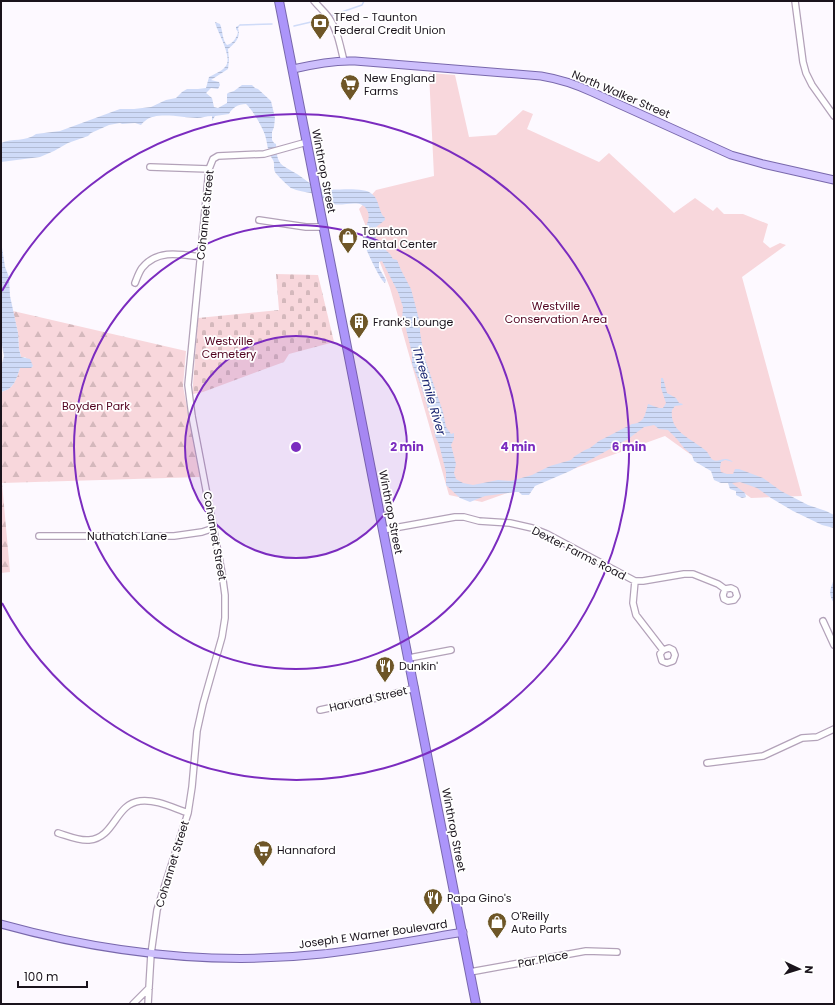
<svg xmlns="http://www.w3.org/2000/svg" width="835" height="1005" viewBox="0 0 835 1005" font-family="Poppins,sans-serif">
<defs>
<pattern id="forest-firs" width="22" height="20" patternUnits="userSpaceOnUse"><rect width="22" height="20" fill="#f8d7dc"/><path d="M5 1l3.5 6h-7zM16 11l3.5 6h-7z" fill="#d4b8bc"/></pattern>
<pattern id="cemetery-stones" width="16" height="16" patternUnits="userSpaceOnUse"><rect width="16" height="16" fill="#f8d7dc"/><path d="M2 7V4a2 2 0 0 1 4 0v3zM10 15v-3a2 2 0 0 1 4 0v3z" fill="#d4b8bc"/></pattern>
<pattern id="water-rules" width="6" height="5" patternUnits="userSpaceOnUse"><rect width="6" height="5" fill="#cfdbf8"/><path d="M0 2.5h6" fill="none" stroke="#b1bbd4"/></pattern>
</defs>
<rect width="100%" height="100%" fill="#fdf9ff"/>
<path fill="#f8d7dc" d="M429,73L455,75L469,137L496,135L523,110L533,114L527,129L599,162L609,153L674,213L695,198L713,211L717,207L724,214H743L768,224L763,242L770,248L780,243L786,245L742,277L802,496L751,498L665,436L482,502L449,495L390,288L359,209L376,190L434,176Z"/>
<path fill="url(#forest-firs)" d="M13,311L186,351L183,386L200,477L2,483L10,572L1,573V392C14,389 16,380 20,368H30L33,366L25,357H21L19,349L18,333Z"/>
<path fill="url(#cemetery-stones)" d="M276,274L318,275L334,342L289,354L284,362L203,392L193,394V384L198,318L279,310Z"/>
<path fill="url(#water-rules)" d="M215,22L220,24C223,31 222,40 227,45C233,44 237,37 238,32L236,29V27L241,24L238,28C241,38 235,43 228,49L229,60L228,69L211,80L219,82L220,85L218,89L211,88L206,93L212,98L214,107L218,108L227,103V94L228,93L234,91L242,85H252L255,88L258,89L271,101L275,118L274,127L272,132V140L274,143L276,144C277,165 280,164 297,174C305,179 313,187 323,189C335,191 364,186 372,194C380,200 378,212 385,218V220L375,228L376,241L390,254L393,259L397,260L401,270L411,289L420,323V332L424,356L443,412L446,427L451,434L454,433V439L451,445L456,464L454,473L456,479L463,483L473,485L498,480L511,481L532,475L550,466L571,460L575,456L585,450L590,448L599,441L632,424C645,423 645,414 648,404L659,408H663L666,403L661,388V378H663L667,393L676,398L679,403L683,404L682,405L675,406L672,410C669,432 692,439 705,450C709,453 710,458 713,460C719,463 725,455 733,462L725,460L721,462L720,468L721,472L727,474H733L735,469H739L763,478L781,491L808,505L826,511L834,515V528L822,525L793,511L771,498L757,488L740,482L732,483L733,484L745,493L746,497L742,498L736,495V491L730,489L728,483H721L714,480L711,471L694,461L692,455L684,448L677,439L668,430L659,429L654,425L644,427L628,439L570,471L535,486L529,495H522L519,492H515L485,496L470,502L460,498L446,485V472L439,444L435,436L433,417L429,412L420,383L412,364V353L405,325L402,320L403,307L398,292L382,261L379,262V268L386,280L385,283C380,280 363,245 363,238C363,229 371,221 368,212C363,197 344,207 333,204C326,202 320,195 311,193C305,192 298,191 291,188C289,187 276,174 275,172C273,168 275,163 273,160C267,151 268,145 265,135C263,128 252,109 246,104C238,104 232,108 229,114L215,116L212,121V116C206,116 202,118 197,118C183,118 156,111 145,121C143,122 142,124 141,125L135,123L122,124L120,123L109,125L91,133L88,136L68,143L54,151L40,157L1,162V143C12,138 26,142 36,134L60,131L120,109H134L151,107L166,100L176,98L182,92L187,89H198L206,88L209,77C214,74 221,72 225,67C234,58 217,32 215,22Z
M1,241L5,267L9,277L10,296L18,333L19,349L21,357L30,359L33,366L31,368H20C16,380 14,389 1,392V367L4,356L1,340Z
M834,580V603C828,595 830,588 834,580Z"/>
<g fill="none" stroke-linecap="round" stroke-linejoin="round">
<path stroke="#cfdbf8" stroke-width="1.5" d="M333,15L362,5L364,1
M240,25L272,24
M294,26L324,19"/>
<defs>
<path id="minor" d="M314,1C319,7 325,12 329,18C338,31 340,46 344,61
M795,1L803,62L806,73L812,85L834,116
M150,167L209,169
M259,220L306,227H324
M135,283C137,278 139,272 142,268C157,249 180,254 201,257
M383,530L455,517H464L479,521L510,523L532,528L547,534L635,581H643L684,574H693L718,584L725,589L723,595L724,599L728,601L734,600L737,596L735,590L731,588L725,589
M39,536H174L202,532L214,528
M635,581L633,603L636,615L663,650L669,648L673,650L675,655L673,661L667,663L662,661L660,654L663,650
M823,621L834,645
M409,658L451,650
M320,710L381,697L415,688
M707,763L763,756L802,738L817,737L834,729
M58,833C68,836 79,841 89,840C115,838 115,804 140,801C156,799 173,808 188,813
M470,972L586,951L617,952
M133,1004L149,988
M148,1004L151,954L157,910L188,813L192,787L197,731L203,704L222,637L225,618V595L222,573L192,416L188,385L209,169L213,159L218,156L264,154L307,142"/>
<path id="major" d="M293,69C314,64 334,60 355,61L541,76C559,79 575,84 592,92L731,155L763,164L834,180
M1,924C106,953 213,966 322,954C369,949 416,940 463,932"/>
<path id="highway" d="M279,1L476,1004"/>
</defs>
<use href="#minor" stroke="#b3a2b9" stroke-width="8"/>
<use href="#major" stroke="#7968ac" stroke-width="9"/>
<use href="#highway" stroke="#7968ac" stroke-width="10"/>
<use href="#minor" stroke="#fff" stroke-width="5.5"/>
<use href="#major" stroke="#cdbffc" stroke-width="7"/>
<use href="#highway" stroke="#ac95fa" stroke-width="8"/>
</g>
<circle cx="296" cy="447" r="111" fill="#7b2cbf" fill-opacity=".12"/>
<g fill="none" stroke="#7b2cbf" stroke-width="2">
<circle cx="296" cy="447" r="111"/>
<circle cx="296" cy="447" r="222"/>
<path d="M2 291A333 333 0 1 1 2 603"/>
</g>
<defs>
<symbol id="bank-pin" viewBox="-11 -11 22 30"><path d="M0 17L-7.5 6A9.5 9.5 0 1 1 7.5 6Z" fill="#6e5627" stroke="#fff"/><path d="M-6-4H6V4H-6ZM0-2.3a2.3 2.3 0 1 0 0 4.6a2.3 2.3 0 1 0 0-4.6Z" fill="#fff"/></symbol>
<symbol id="supermarket-pin" viewBox="-11 -11 22 30"><path d="M0 17L-7.5 6A9.5 9.5 0 1 1 7.5 6Z" fill="#6e5627" stroke="#fff"/><path d="M-6-5.5h2.5l.6 2H6L4.5 2H-2.5L-4.4-4H-6ZM-1.5 3.2a1.3 1.3 0 1 0 .1 0ZM3 3.2a1.3 1.3 0 1 0 .1 0Z" fill="#fff"/></symbol>
<symbol id="shop-pin" viewBox="-11 -11 22 30"><path d="M0 17L-7.5 6A9.5 9.5 0 1 1 7.5 6Z" fill="#6e5627" stroke="#fff"/><path d="M-5-2.5h2.3a2.7 3.5 0 0 1 5.4 0H5L5.5 6h-11ZM-1.5-2.5h3a1.5 2.3 0 0 0-3 0Z" fill="#fff"/></symbol>
<symbol id="building-pin" viewBox="-11 -11 22 30"><path d="M0 17L-7.5 6A9.5 9.5 0 1 1 7.5 6Z" fill="#6e5627" stroke="#fff"/><path d="M-4-6H4V6H1V3H-1V6H-4ZM-2.5-4.3h1.7v1.8h-1.7ZM.8-4.3h1.7v1.8H.8ZM-2.5-1h1.7V.8h-1.7ZM.8-1h1.7V.8H.8Z" fill="#fff"/></symbol>
<symbol id="restaurant-pin" viewBox="-11 -11 22 30"><path d="M0 17L-7.5 6A9.5 9.5 0 1 1 7.5 6Z" fill="#6e5627" stroke="#fff"/><path d="M-5-6h1v4h1v-4h1v4h1v-4h1v5L-1.5 .5V6h-2V.5L-5-1ZM5-6V6H3V1.5H1.5Q1.5-4 5-6Z" fill="#fff"/></symbol>
</defs>
<g fill-rule="evenodd">
<use href="#bank-pin" x="309" y="12" width="22" height="30"/>
<use href="#supermarket-pin" x="339" y="73" width="22" height="30"/>
<use href="#shop-pin" x="337" y="226" width="22" height="30"/>
<use href="#building-pin" x="348" y="311" width="22" height="30"/>
<use href="#restaurant-pin" x="374" y="655" width="22" height="30"/>
<use href="#supermarket-pin" x="252" y="839" width="22" height="30"/>
<use href="#restaurant-pin" x="422" y="887" width="22" height="30"/>
<use href="#shop-pin" x="486" y="911" width="22" height="30"/>
</g>
<g text-anchor="middle" stroke-width="3.5" stroke-linejoin="round" paint-order="stroke">
<g font-size="11" fill="#1a131c" stroke="#fff" text-anchor="start">
<text x="334" y="21">TFed - Taunton<tspan x="334" dy="13">Federal Credit Union</tspan></text>
<text x="364" y="82">New England<tspan x="364" dy="13">Farms</tspan></text>
<text x="362" y="235">Taunton<tspan x="362" dy="13">Rental Center</tspan></text>
<text x="373" y="326">Frank's Lounge</text>
<text x="399" y="670">Dunkin'</text>
<text x="277" y="854">Hannaford</text>
<text x="447" y="902">Papa Gino's</text>
<text x="511" y="920">O'Reilly<tspan x="511" dy="13">Auto Parts</tspan></text>
</g>
<g font-size="11" fill="#1a131c" stroke="#fff">
<text transform="translate(621 94) rotate(23)" y="4">North Walker Street</text>
<text transform="translate(324 171) rotate(79)" y="4">Winthrop Street</text>
<text transform="translate(205 215) rotate(-84)" y="4">Cohannet Street</text>
<text transform="translate(391 512) rotate(79)" y="4">Winthrop Street</text>
<text x="127" y="540">Nuthatch Lane</text>
<text transform="translate(215 536) rotate(80)" y="4">Cohannet Street</text>
<text transform="translate(579 553) rotate(27)" y="4">Dexter Farms Road</text>
<text transform="translate(368 699) rotate(-13)" y="4">Harvard Street</text>
<text transform="translate(454 830) rotate(79)" y="4">Winthrop Street</text>
<text transform="translate(172 864) rotate(-73)" y="4">Cohannet Street</text>
<text transform="translate(373 934) rotate(-8)" y="4">Joseph E Warner Boulevard</text>
<text transform="translate(543 959) rotate(-11)" y="4">Par Place</text>
</g>
<g font-size="11" fill="#520320" stroke="#fff">
<text x="556" y="310">Westville<tspan x="556" dy="13">Conservation Area</tspan></text>
<text x="229" y="345">Westville<tspan x="229" dy="13">Cemetery</tspan></text>
<text x="96" y="410">Boyden Park</text>
</g>
<g font-size="12" font-style="italic" fill="#0f1c6b" stroke="#fff">
<text transform="translate(429 391) rotate(74)" y="4">Threemile River</text>
</g>
</g>
<circle cx="296" cy="447" r="6" fill="#7b2cbf" stroke="#fff" stroke-width="2"/>
<g font-size="12" text-anchor="middle" font-weight="bold" fill="#7b2cbf" stroke="#fff" stroke-width="3.5" stroke-linejoin="round" paint-order="stroke">
<text x="407" y="451">2 min</text>
<text x="518" y="451">4 min</text>
<text x="629" y="451">6 min</text>
</g>
<rect width="835" height="1005" fill="none" stroke="#1a131c" stroke-width="4"/>
<g transform="translate(799 969) rotate(94)" stroke="#ffffff" stroke-width="3" paint-order="stroke">
<path d="M0-3L7 15L0 10L-7 15Z" fill="#1a131c"/>
<text y="-6" font-size="11" font-weight="bold" text-anchor="middle" fill="#1a131c">N</text>
</g>
<path d="M18 981v6h69v-6" fill="none" stroke="#1a131c" stroke-width="2"/>
<text x="24" y="981" font-size="12" fill="#1a131c" stroke="#ffffff" stroke-width="3" paint-order="stroke">100 m</text>
</svg>
